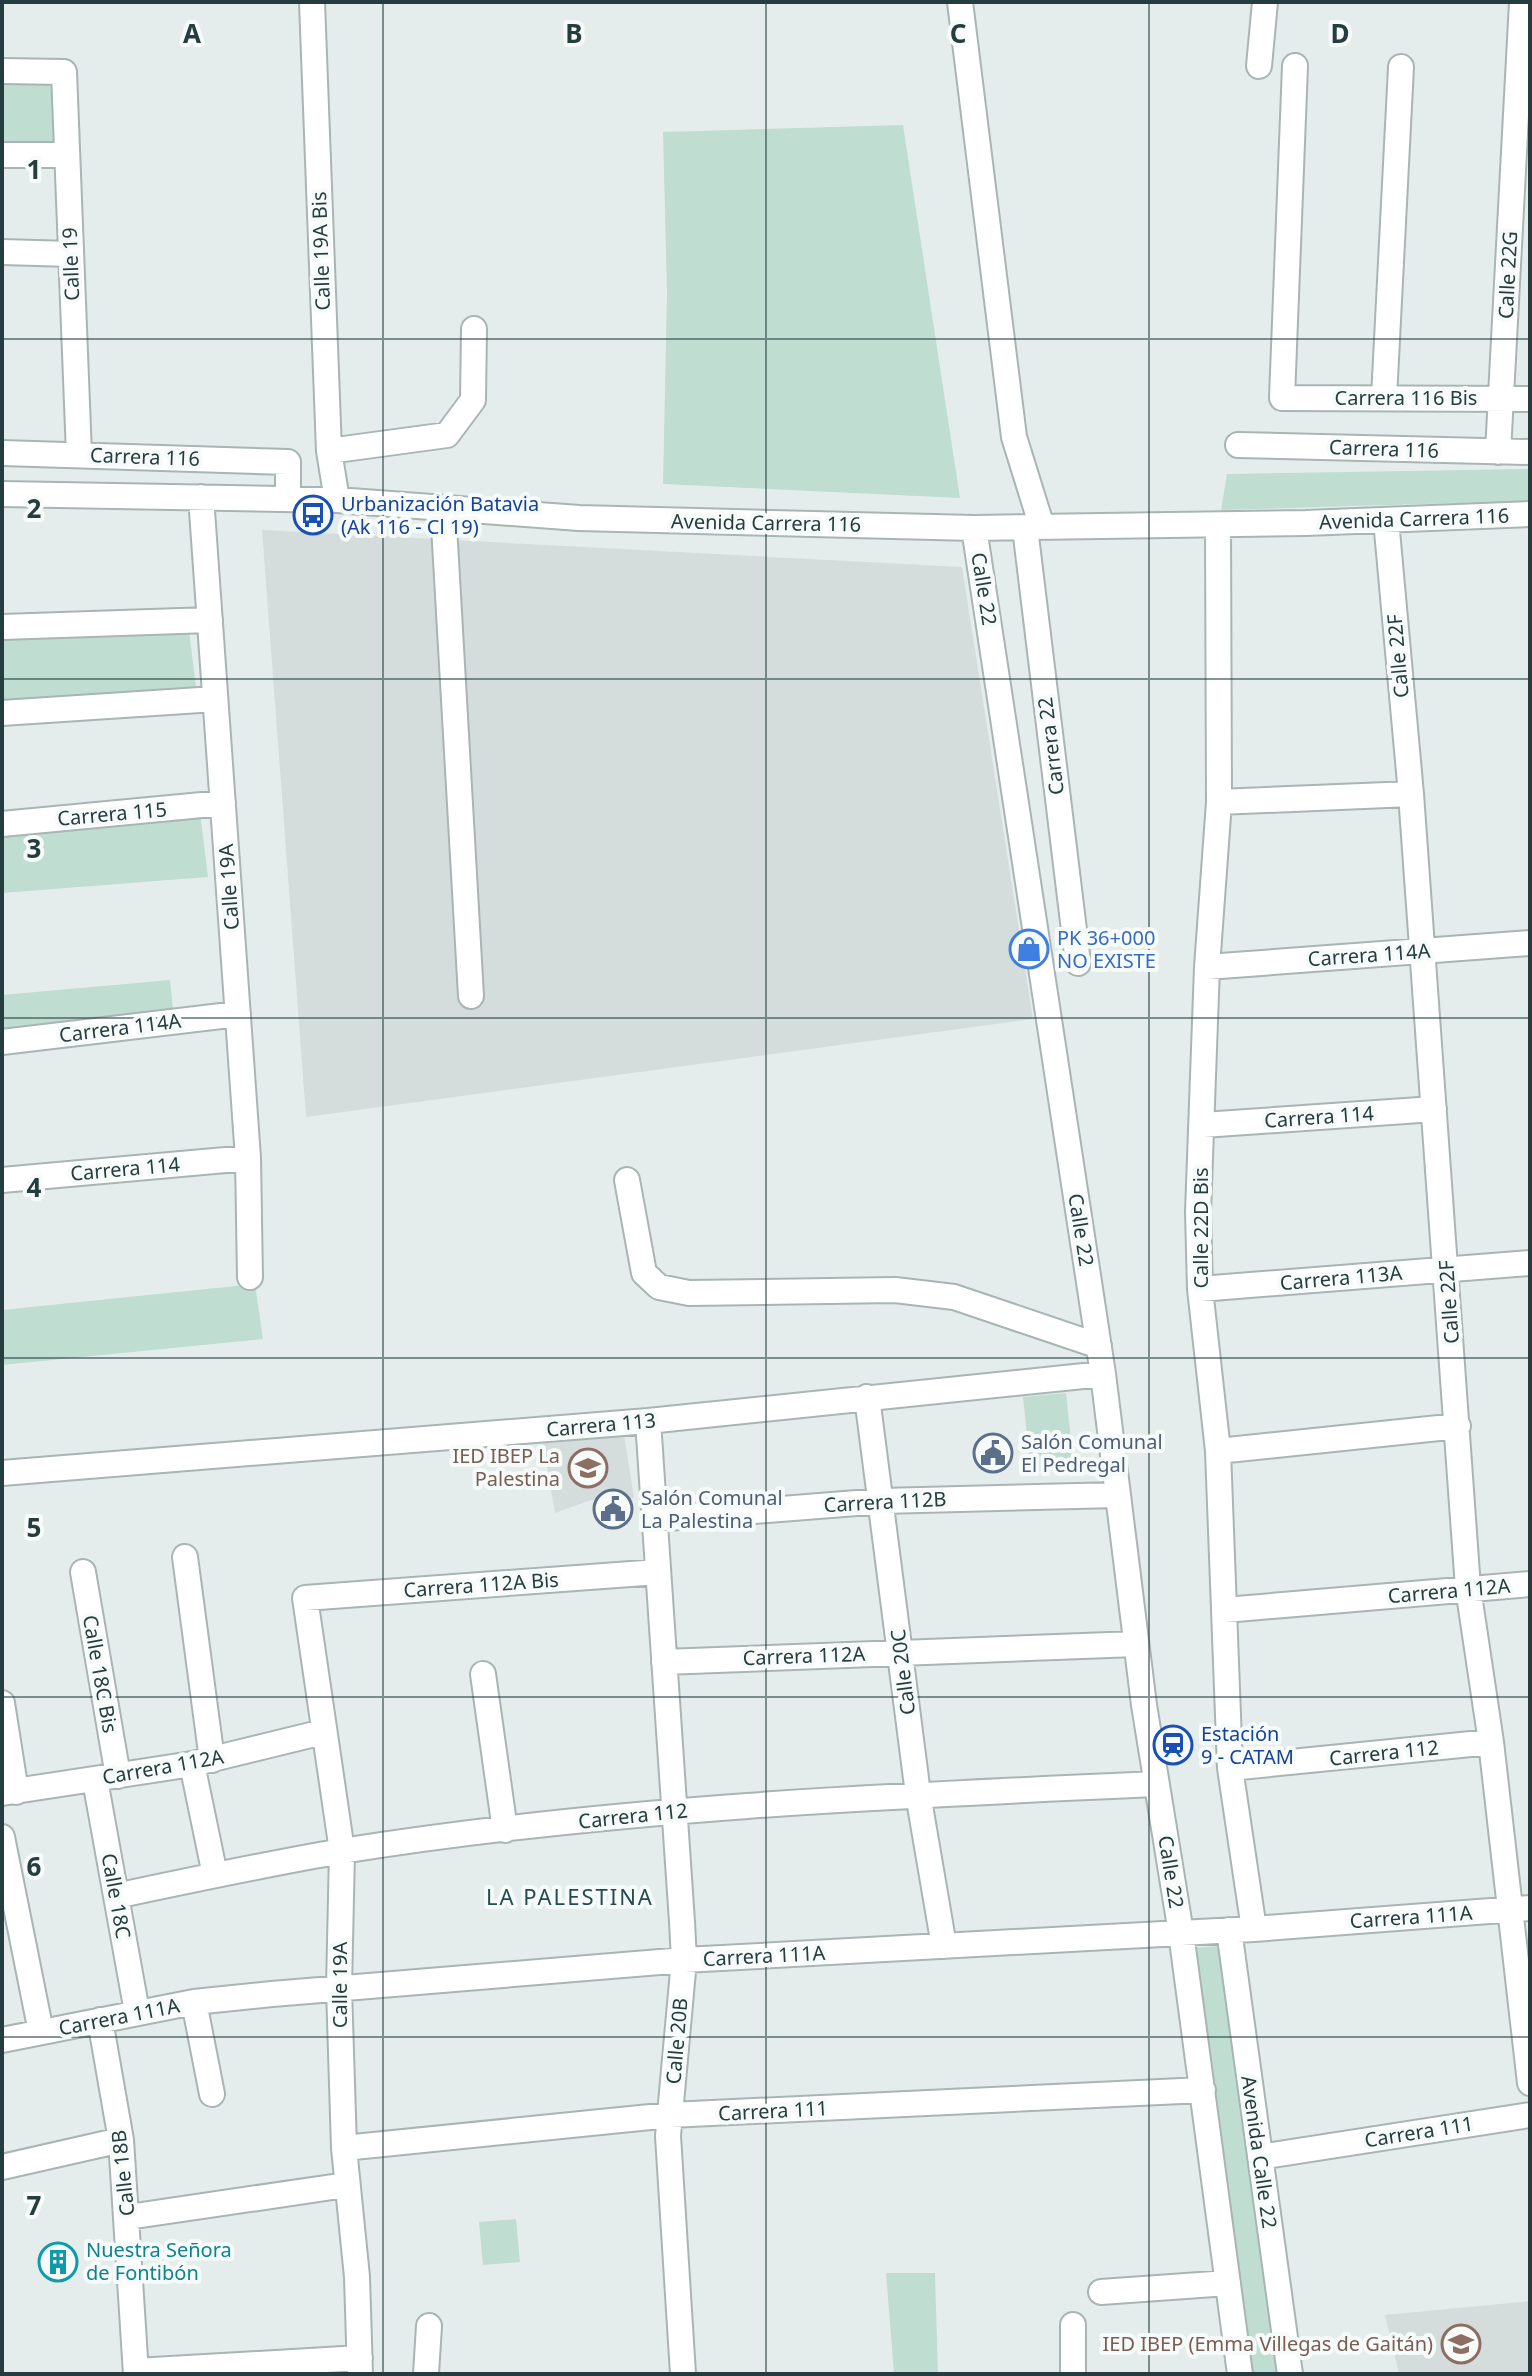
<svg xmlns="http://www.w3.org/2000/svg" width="1532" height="2376" viewBox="0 0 1532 2376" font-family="'Noto Sans',sans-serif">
<rect width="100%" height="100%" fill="#e5edec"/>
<path fill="#d4dddc" d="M262,530L962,567L1033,1019L306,1117Z
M624,1434L634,1498L591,1500L555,1513L542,1439Z
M1530,2301V2374H1399L1385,2315Z"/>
<path fill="#c0ddd1" d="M2,73L56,78L63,147L2,151Z
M903,125L960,498L663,484L667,293L663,132Z
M1530,469V501L1221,510L1227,474Z
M189,631L197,695L2,704V632Z
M200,813L208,877L2,893V832Z
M170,980L173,1011L2,1032V995Z
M255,1284L263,1339L2,1365V1310Z
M1066,1393L1074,1468L1031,1472L1023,1397Z
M1221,1946L1281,2374H1250L1192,1948Z
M516,2219L520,2262L483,2265L479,2222Z
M886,2273H935L938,2374H894Z"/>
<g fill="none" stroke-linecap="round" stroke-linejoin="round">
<defs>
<path id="minor" d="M312,2L329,451L337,500
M960,2L1014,437L1042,527
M1259,66L1265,2
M1295,66L1282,398L1530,399
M2,71L64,72L79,455
M2,155H67
M2,252L71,254
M1384,398L1401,67
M1238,445L1530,452
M329,451L447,435L473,400L474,329
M1498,452L1522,2
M2,453L288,462V498
M2,494L337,500L579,518L974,528L1306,523L1530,514
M201,497L248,1158L250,1277
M443,508L471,996
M1386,520L1411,794L1468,1588L1491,1742L1530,2083
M1218,525L1219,802L1207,967L1198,1212L1200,1289L1218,1451L1230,1768L1254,1929
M974,528L1103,1374L1144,1705L1181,1933L1240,2374
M1025,528L1078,963
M2,627L210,620
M2,713L215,699
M1219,802L1411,794
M2,824L223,803
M1207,967L1530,943
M2,1042L238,1014
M1203,1125L1434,1109
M2,1180L248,1158
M627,1180L644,1273L659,1287L689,1293L895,1290L954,1297L1099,1346
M1200,1289L1530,1263
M867,1397L918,1794L944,1946
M648,1421L682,1922L684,1960L668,2136L683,2374
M1218,1451L1458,1426
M2,1473L648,1421L1103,1374
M654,1519L882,1501L1117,1495
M185,1557L212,1760
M83,1572L118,1776
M1225,1610L1530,1584
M664,1662L1136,1644
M483,1674L505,1830
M2,1703L16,1792
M192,1764L215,1875
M1230,1768L1491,1742
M95,1780L137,2012
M2,1793L192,1764L323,1732
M2,1837L41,2032
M116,1896C191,1880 266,1864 342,1851C611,1808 884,1796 1156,1784
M1229,1930L1290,2374
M194,2002L212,2094
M100,2020L121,2140L136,2374
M2,2040L194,2002L272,1994L684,1960L1254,1929L1530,1908
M344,2148L670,2115L1203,2090
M1260,2157L1530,2115
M2,2167L121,2140
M128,2217L346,2185
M1101,2292L1228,2283
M136,2371L360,2358
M360,2374L357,2277L344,2148L339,1988L342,1851L305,1598L658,1572
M426,2374L429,2326
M1073,2374V2325"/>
</defs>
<use href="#minor" stroke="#a8b5b4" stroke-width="28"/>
<use href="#minor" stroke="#fff" stroke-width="24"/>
</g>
<path fill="none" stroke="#253d3e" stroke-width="2" stroke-opacity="0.55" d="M383,2V2374M766,2V2374M1149,2V2374M2,339H1530M2,679H1530M2,1018H1530M2,1358H1530M2,1697H1530M2,2037H1530"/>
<defs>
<symbol id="bus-ring" viewBox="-11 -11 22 22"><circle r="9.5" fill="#f6faf9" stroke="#1a4fb4" stroke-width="1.5"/><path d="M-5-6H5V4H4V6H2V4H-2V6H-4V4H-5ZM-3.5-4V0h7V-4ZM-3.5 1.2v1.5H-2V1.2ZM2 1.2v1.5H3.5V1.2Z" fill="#1a4fb4"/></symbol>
<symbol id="shop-ring" viewBox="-11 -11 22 22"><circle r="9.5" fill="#f6faf9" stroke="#3f7fe0" stroke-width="1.5"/><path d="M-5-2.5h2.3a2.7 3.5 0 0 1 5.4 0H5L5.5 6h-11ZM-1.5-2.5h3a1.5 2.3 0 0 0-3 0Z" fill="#3f7fe0"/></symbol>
<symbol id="civic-ring" viewBox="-11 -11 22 22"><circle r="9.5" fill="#f6faf9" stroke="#5c6f8a" stroke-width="1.5"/><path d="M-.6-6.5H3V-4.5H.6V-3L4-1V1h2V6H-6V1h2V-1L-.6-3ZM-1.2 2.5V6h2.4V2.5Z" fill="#5c6f8a"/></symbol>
<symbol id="school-ring" viewBox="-11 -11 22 22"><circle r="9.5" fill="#f6faf9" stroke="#8d6e63" stroke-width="1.5"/><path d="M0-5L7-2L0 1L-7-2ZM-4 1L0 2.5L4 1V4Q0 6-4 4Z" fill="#8d6e63"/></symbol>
<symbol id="station-ring" viewBox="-11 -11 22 22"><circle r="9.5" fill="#f6faf9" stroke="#1a4fb4" stroke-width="1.5"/><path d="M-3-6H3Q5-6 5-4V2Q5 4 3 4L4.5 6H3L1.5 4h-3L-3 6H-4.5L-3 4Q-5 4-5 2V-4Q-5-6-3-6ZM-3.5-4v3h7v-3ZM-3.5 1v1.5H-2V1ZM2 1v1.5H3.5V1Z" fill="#1a4fb4"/></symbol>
<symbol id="building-ring" viewBox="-11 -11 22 22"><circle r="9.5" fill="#f6faf9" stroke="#0f9aa8" stroke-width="1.5"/><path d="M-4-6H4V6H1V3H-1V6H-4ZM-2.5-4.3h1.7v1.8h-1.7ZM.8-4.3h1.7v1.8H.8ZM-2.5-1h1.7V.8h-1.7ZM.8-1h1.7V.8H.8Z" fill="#0f9aa8"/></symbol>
</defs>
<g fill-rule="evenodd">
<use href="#bus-ring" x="291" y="493" width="44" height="44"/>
<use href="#shop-ring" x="1007" y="927" width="44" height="44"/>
<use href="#civic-ring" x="971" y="1431" width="44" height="44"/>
<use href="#school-ring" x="566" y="1446" width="44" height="44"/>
<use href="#civic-ring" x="591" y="1487" width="44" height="44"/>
<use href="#station-ring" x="1151" y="1723" width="44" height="44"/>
<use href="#building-ring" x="36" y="2240" width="44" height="44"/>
<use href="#school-ring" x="1439" y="2322" width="44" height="44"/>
</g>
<g text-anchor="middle" stroke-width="8" stroke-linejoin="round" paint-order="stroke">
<g font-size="20" fill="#253d3e" stroke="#f6faf9">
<text transform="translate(321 251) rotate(-92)" y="7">Calle 19A Bis</text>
<text transform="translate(71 264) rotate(-92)" y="7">Calle 19</text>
<text transform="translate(1508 275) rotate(-87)" y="7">Calle 22G</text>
<text x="1406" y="405">Carrera 116 Bis</text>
<text transform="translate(1384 449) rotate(2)" y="7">Carrera 116</text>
<text transform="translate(145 457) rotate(2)" y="7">Carrera 116</text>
<text transform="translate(1414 519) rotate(-2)" y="7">Avenida Carrera 116</text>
<text transform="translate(766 523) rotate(1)" y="7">Avenida Carrera 116</text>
<text transform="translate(984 589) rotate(81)" y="7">Calle 22</text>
<text transform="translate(1398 656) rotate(-95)" y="7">Calle 22F</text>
<text transform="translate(1051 746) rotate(-97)" y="7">Carrera 22</text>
<text transform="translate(112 814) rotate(-5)" y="7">Carrera 115</text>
<text transform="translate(229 887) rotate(-94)" y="7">Calle 19A</text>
<text transform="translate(1369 955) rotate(-4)" y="7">Carrera 114A</text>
<text transform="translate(120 1028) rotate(-7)" y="7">Carrera 114A</text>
<text transform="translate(1319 1117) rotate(-4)" y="7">Carrera 114</text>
<text transform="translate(125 1169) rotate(-5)" y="7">Carrera 114</text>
<text transform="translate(1201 1228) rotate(-90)" y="7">Calle 22D Bis</text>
<text transform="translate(1081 1230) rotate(81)" y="7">Calle 22</text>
<text transform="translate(1341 1278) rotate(-5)" y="7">Carrera 113A</text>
<text transform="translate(1449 1302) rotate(-94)" y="7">Calle 22F</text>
<text transform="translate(601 1425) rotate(-5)" y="7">Carrera 113</text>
<text transform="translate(885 1502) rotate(-3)" y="7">Carrera 112B</text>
<text transform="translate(481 1585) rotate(-4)" y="7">Carrera 112A Bis</text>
<text transform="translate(1449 1591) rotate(-5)" y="7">Carrera 112A</text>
<text transform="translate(804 1656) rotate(-2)" y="7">Carrera 112A</text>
<text transform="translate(903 1672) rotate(-97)" y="7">Calle 20C</text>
<text transform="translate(100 1674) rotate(80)" y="7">Calle 18C Bis</text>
<text transform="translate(1384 1753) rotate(-6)" y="7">Carrera 112</text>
<text transform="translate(163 1767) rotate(-10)" y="7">Carrera 112A</text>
<text transform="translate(633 1816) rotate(-6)" y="7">Carrera 112</text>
<text transform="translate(1171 1872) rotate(81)" y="7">Calle 22</text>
<text transform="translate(116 1896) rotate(80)" y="7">Calle 18C</text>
<text transform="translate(1411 1917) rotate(-4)" y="7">Carrera 111A</text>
<text transform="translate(764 1956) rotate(-3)" y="7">Carrera 111A</text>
<text transform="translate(340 1985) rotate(-90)" y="7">Calle 19A</text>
<text transform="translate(119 2017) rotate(-11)" y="7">Carrera 111A</text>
<text transform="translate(677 2041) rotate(-85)" y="7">Calle 20B</text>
<text transform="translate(773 2111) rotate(-3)" y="7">Carrera 111</text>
<text transform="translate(1419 2132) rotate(-9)" y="7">Carrera 111</text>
<text transform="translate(1259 2152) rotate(82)" y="7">Avenida Calle 22</text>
<text transform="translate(123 2173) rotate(-96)" y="7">Calle 18B</text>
</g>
<g font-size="20" fill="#164399" stroke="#f6faf9" text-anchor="start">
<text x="341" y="511">Urbanización Batavia<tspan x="341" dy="23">(Ak 116 - Cl 19)</tspan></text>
<text x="1201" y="1741">Estación<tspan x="1201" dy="23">9 - CATAM</tspan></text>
</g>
<g font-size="20" fill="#366cbe" stroke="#f6faf9" text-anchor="start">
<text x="1057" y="945">PK 36+000<tspan x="1057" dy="23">NO EXISTE</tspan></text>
</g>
<g font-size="20" fill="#4e5e75" stroke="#f6faf9" text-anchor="start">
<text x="1021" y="1449">Salón Comunal<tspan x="1021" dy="23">El Pedregal</tspan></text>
<text x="641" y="1505">Salón Comunal<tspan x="641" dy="23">La Palestina</tspan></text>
</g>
<g font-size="20" fill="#785e54" stroke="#f6faf9" text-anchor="end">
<text x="560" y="1463">IED IBEP La<tspan x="560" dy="23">Palestina</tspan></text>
<text x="1433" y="2351">IED IBEP (Emma Villegas de Gaitán)</text>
</g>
<g font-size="20" fill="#0d838f" stroke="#f6faf9" text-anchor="start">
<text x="86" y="2257">Nuestra Señora<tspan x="86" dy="23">de Fontibón</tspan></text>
</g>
<g font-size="22" letter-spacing="2" fill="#234c4f" stroke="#f6faf9">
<text x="570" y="1905">LA PALESTINA</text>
</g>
</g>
<g font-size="26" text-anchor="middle" font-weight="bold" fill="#253d3e" stroke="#f6faf9" stroke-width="8" stroke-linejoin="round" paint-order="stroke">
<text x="192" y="43">A</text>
<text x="574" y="43">B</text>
<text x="958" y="43">C</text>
<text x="1340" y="43">D</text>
<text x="34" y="179">1</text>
<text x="34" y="518">2</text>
<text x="34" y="858">3</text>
<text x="34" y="1197">4</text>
<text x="34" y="1537">5</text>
<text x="34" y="1876">6</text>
<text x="34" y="2215">7</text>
</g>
<rect width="1532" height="2376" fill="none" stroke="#253d3e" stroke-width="8"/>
</svg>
